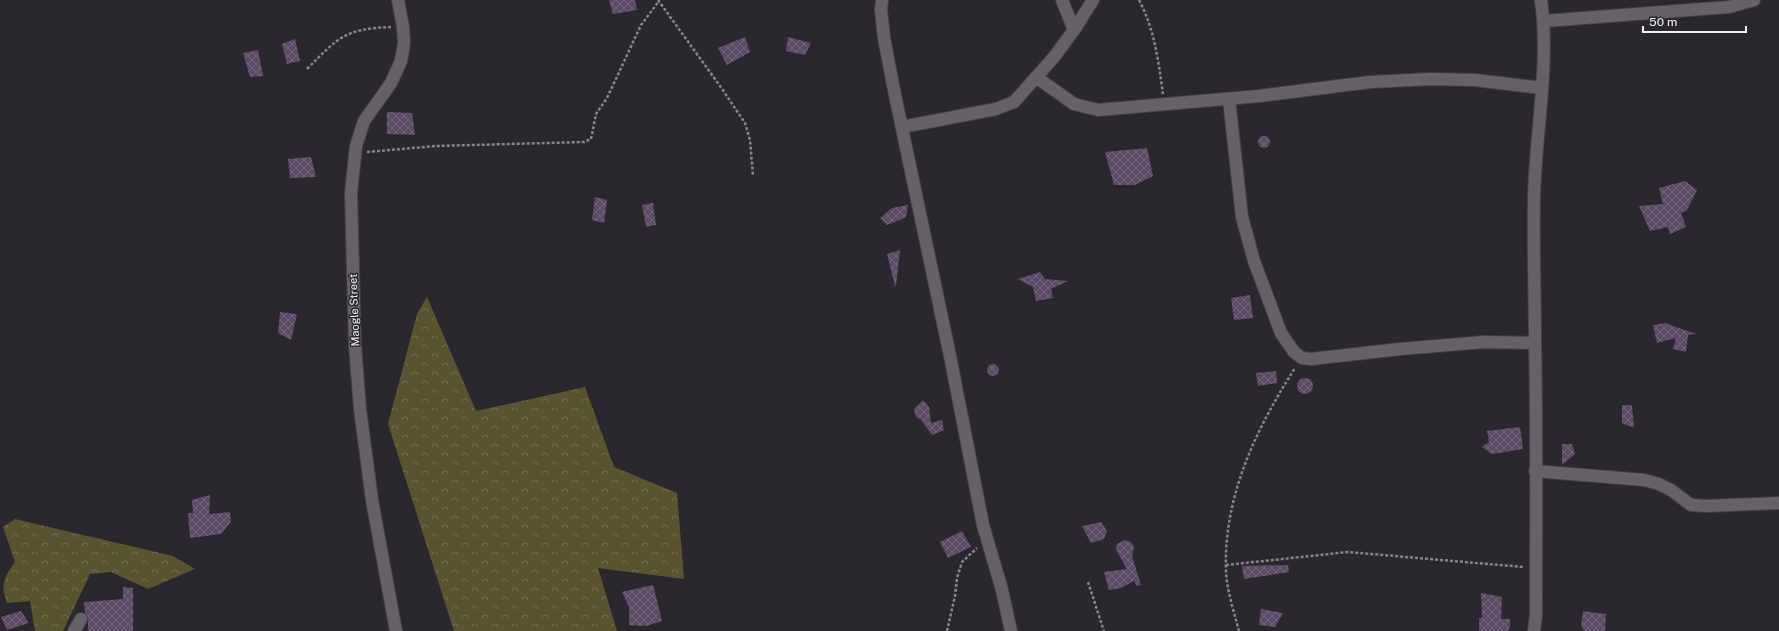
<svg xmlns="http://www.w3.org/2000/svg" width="1779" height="631" viewBox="0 0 1779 631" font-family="'Public Sans',sans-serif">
<defs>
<pattern id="forest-crowns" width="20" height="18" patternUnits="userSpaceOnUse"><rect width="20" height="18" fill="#5a5330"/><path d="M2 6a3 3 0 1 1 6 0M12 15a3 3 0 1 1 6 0" fill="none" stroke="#726c4f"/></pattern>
<pattern id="building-cross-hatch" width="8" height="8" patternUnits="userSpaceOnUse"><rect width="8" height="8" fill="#5c4a67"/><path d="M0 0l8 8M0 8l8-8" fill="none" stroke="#74657d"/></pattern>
</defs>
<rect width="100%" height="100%" fill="#2b272e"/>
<path fill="url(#forest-crowns)" d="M427,297L476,411L585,387L614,467L677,493L684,579L598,568L617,631H454L388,424L417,314Z
M15,519L173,556L195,569L148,589L111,572L90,574L63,631H35L30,601L7,603C0,585 4,577 15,562L3,527Z"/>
<path fill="url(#building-cross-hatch)" d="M609,0H635L637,10L613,14Z
M745,37L750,52L727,65L718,48Z
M788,37L811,43L805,55L786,51Z
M295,39L300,61L287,64L282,44Z
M258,50L263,76L250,77L243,53Z
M387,112L412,113L415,135L387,134Z
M1258 142a6 6 0 1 1 12 0a6 6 0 1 1-12 0Z
M1147,148L1153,176L1135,185H1114L1105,152Z
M311,157L316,177L290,178L288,159Z
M1685,181L1697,190L1687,210L1681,213L1686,227L1670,234L1668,227L1650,231L1639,206L1663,204L1659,188Z
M595,197L607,200L604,223L592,220Z
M653,203L656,225L646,227L642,205Z
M908,205L906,217L887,225L880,218L892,208Z
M900,250L896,286H895L887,254Z
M1040,272L1045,279L1068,281L1051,289L1053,298L1036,301L1033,287L1018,279Z
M1250,295L1253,318L1234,320L1231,298Z
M280,312L297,314L291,340L278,333Z
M1665,323L1696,334L1688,335L1686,352L1673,349L1676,338L1657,343L1653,325Z
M987 370a6 6 0 1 1 12 0a6 6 0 1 1-12 0Z
M1276,371L1277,383L1258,386L1256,373Z
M1297 386a8 8 0 1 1 16 0a8 8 0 1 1-16 0Z
M923,400L929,407L931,423L942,420L944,430L932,435L921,420L916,417L914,409Z
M1622,405H1632L1634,428L1622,423Z
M1520,427L1523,449L1492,454L1482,447L1489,442L1487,431Z
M1562,444H1572L1575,454L1562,465Z
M210,495L209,514L230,512L231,522L221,534L190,538L188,513H193L192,500Z
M1101,522L1107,531L1104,539L1091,543L1082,526Z
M962,531L971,547L948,558L940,542Z
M1125,540L1131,542L1134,547L1132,556L1141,585L1137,586L1134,581L1121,588L1109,590L1104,572L1127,569L1116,550L1117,544Z
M1288,565L1289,572L1244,579L1242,566Z
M653,585L662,621L646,626L629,625V607L622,592Z
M123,587L133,588V631H88V619L85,613L84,602L123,599Z
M1481,593L1502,597L1501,619H1510V626L1508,631H1479V618H1482Z
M1261,609L1283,613L1275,627L1259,625Z
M21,611L29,623L7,630L1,617Z
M1583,611L1606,614L1605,631H1584L1581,625Z"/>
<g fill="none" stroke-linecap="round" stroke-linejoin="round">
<defs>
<path id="street" d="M882,0L881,10L884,38L895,95L950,356L983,525L1002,590L1011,631
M1062,0L1074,30
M1544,21L1729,7L1754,0
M1036,77L1074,104L1098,110L1259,96L1370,82L1431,79L1475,80L1542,88
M1229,99L1242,217L1254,261L1281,333L1294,352L1302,358L1311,359L1400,349L1484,342L1535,343
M902,127L996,109L1014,102L1054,57L1074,30L1093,0
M1535,471L1644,480L1659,484L1671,490L1691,505L1706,506L1779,503
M74,631L81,619
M396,631L372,500L360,409L355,345L351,193L356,146L364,121L391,83L401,61L404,43L403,27L398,0
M1534,631L1536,615C1536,524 1537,433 1535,343C1535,295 1533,248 1534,200C1535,134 1550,66 1541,0"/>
</defs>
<use href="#street" stroke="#454247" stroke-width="14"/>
<path stroke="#88858a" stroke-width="2.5" stroke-dasharray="3 2" stroke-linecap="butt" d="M658,0L720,86L745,123L750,140L753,176
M1139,0C1155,31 1158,59 1163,94
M307,69C339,37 344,29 391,27
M367,152L436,146L584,142L591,139L596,114L607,98L641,25L659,1
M1226,565L1348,552L1523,567
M1088,582L1104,631
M947,631L955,596L957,578L962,562L977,548
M1239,631C1234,612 1227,591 1226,572C1223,497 1256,429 1295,368"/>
<use href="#street" stroke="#666168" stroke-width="12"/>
</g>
<g text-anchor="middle" stroke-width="3" stroke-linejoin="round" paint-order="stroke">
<g font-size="11" fill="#f3f1f5" stroke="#2b272e">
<text transform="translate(354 310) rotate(-92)" y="4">Maogle Street</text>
</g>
</g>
<path d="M1643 26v6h103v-6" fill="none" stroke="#f3f1f5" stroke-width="2"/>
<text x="1649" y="26" font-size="12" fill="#f3f1f5" stroke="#2b272e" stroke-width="3" paint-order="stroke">50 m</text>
</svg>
